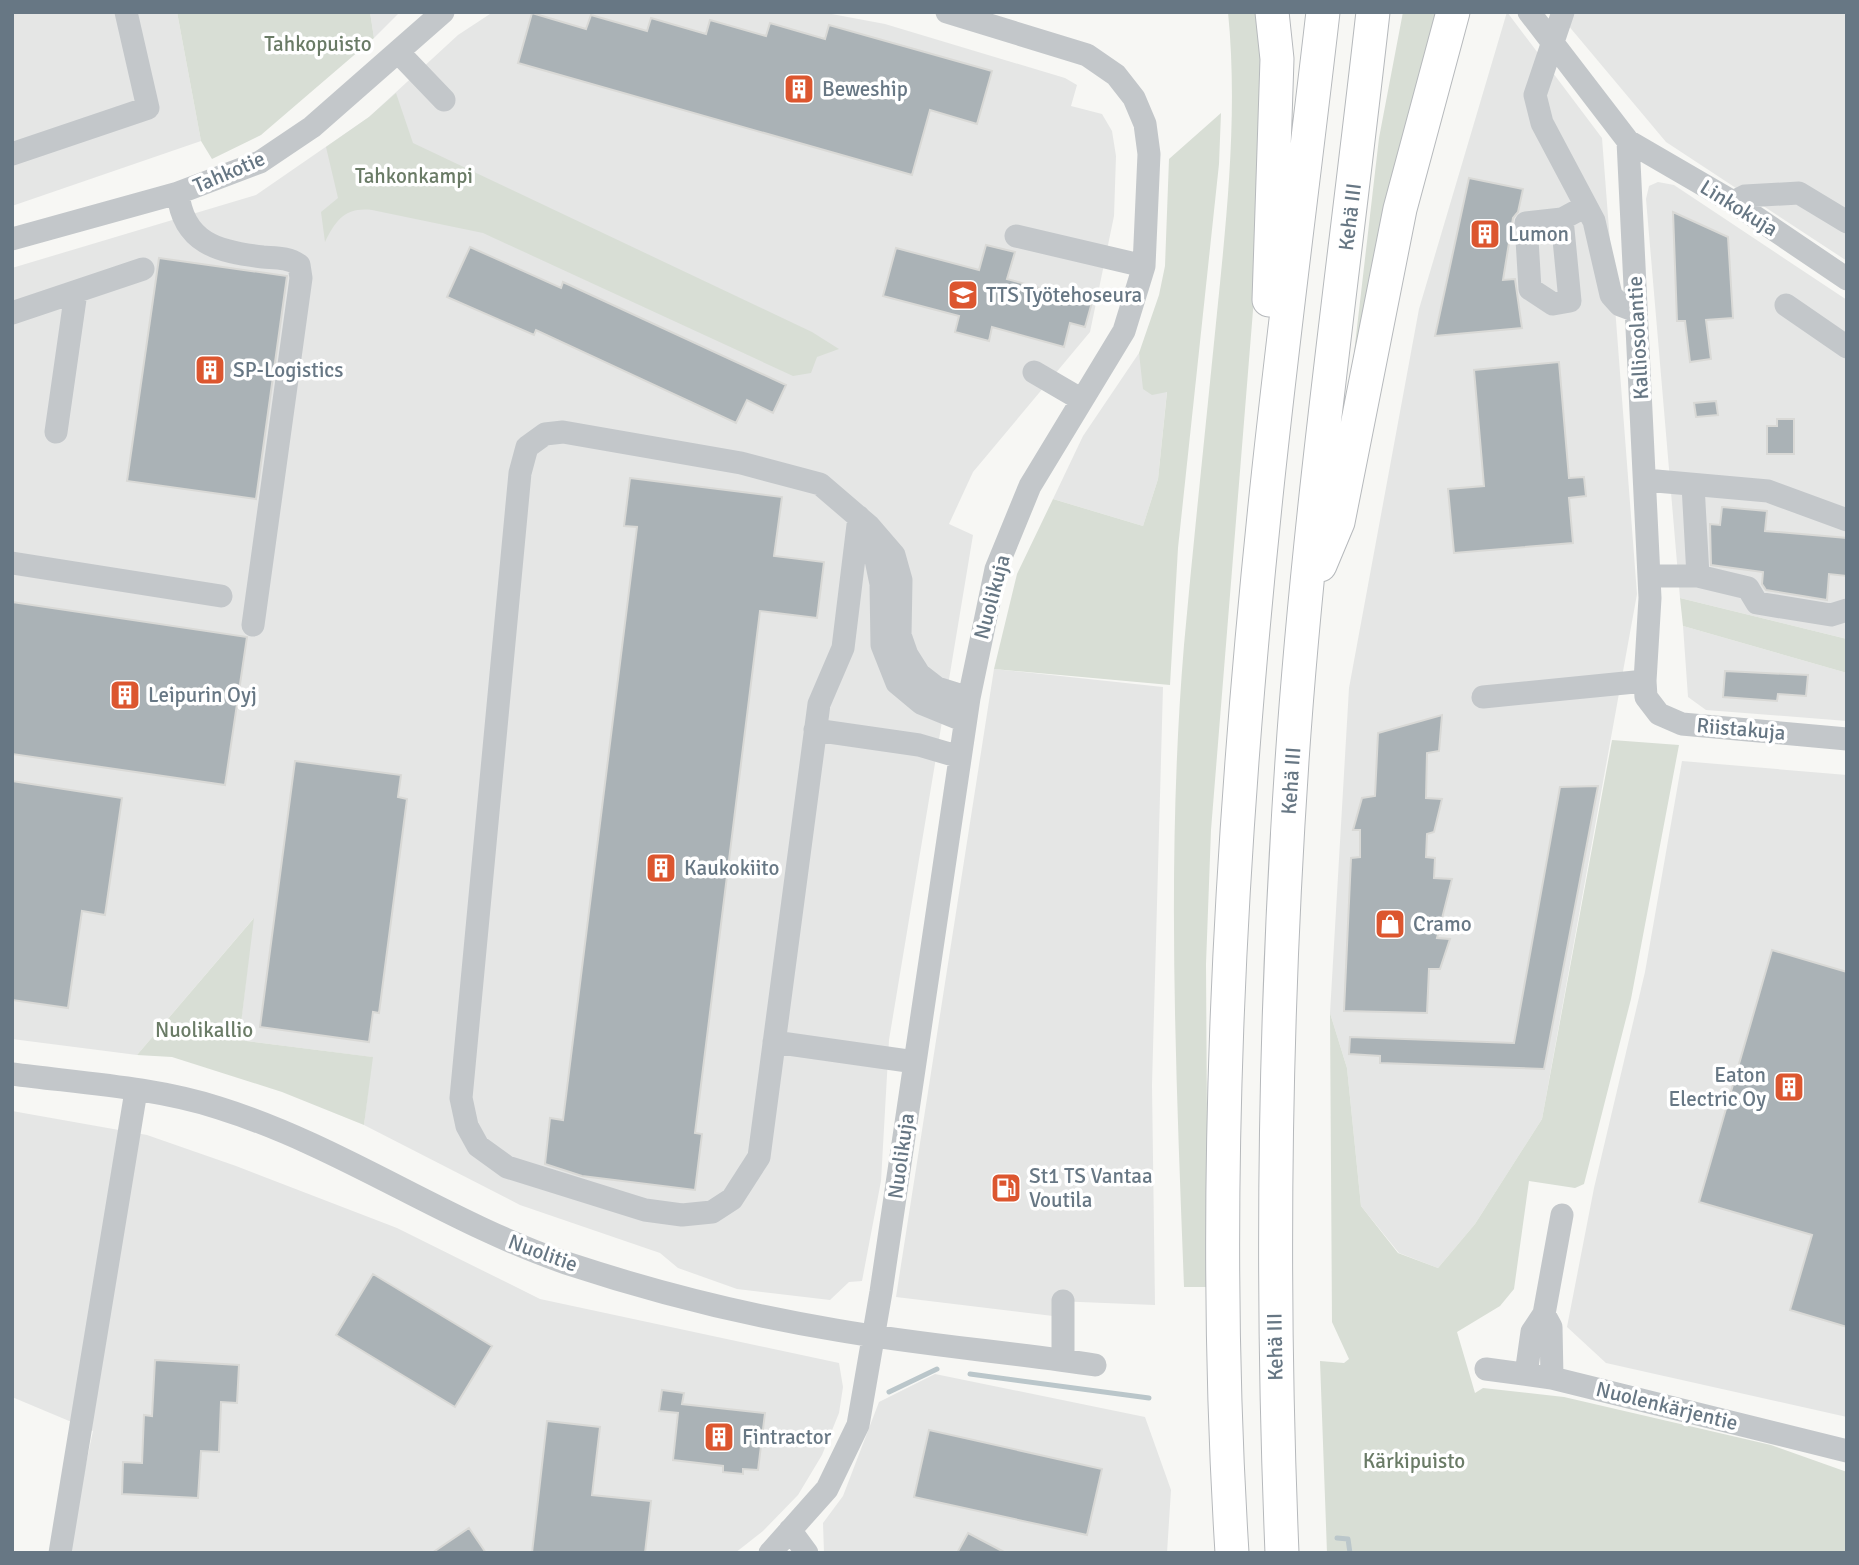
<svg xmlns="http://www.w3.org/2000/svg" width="1859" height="1565" viewBox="0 0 1859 1565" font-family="Signika,sans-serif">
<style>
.built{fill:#e5e6e5}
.green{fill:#d8ded5}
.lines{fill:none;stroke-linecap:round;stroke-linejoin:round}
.stream{stroke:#bac6ca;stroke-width:5}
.building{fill:#aab2b6;stroke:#d9d9d6;stroke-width:2}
.highway-casing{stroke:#b6b9bc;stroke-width:35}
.minor{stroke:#c3c7ca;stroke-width:23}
.highway{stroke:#fff;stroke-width:33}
.labels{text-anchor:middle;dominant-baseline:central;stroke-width:7;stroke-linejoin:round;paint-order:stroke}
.park-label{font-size:21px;fill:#6a7b66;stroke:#fff}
.poi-label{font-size:21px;fill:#677784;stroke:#fff;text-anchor:start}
.street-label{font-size:21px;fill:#677784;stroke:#fff}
</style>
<rect width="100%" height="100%" fill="#f7f7f4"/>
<!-- built -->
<path class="built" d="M12,12H177L201,141L12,206Z
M370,12H400L374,38Z
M493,12H821L885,24L1065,78L1077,85L1071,106L1102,114L1112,131L1116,156L1114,216L1090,332L973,472L949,524L973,535L889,1040L881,1181L862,1281L849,1282L830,1300L737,1289L678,1268L660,1253L520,1205L364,1125L372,1057L239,1040L253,919L137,1055L12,1039V268L256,195L369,117L458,35Z
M1507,12L1602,138L1637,594L1542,1119L1475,1224L1438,1268L1399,1253L1361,1206L1347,1068L1330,1013L1349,688L1419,309Z
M1557,12H1847V261L1666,142Z
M1658,182L1674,185L1847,300V639L1680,598L1646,199L1649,186Z
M1139,353L1142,368L1167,391L1158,479L1143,526L1053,499L1083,436Z
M1683,626L1847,673V721L1706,710L1688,697Z
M994,669L1163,687L1152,1085L1155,1305L1055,1301L1053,1316L896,1297Z
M1682,761L1847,775V1417L1606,1363L1567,1327L1594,1188L1645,972Z
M12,1111L147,1135L236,1166L397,1228L540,1299L839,1363L843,1387L839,1413L822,1455L798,1495L763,1531L735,1553H67L93,1431L12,1397Z
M935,1374L1145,1417L1171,1490L1167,1553H824L823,1523L843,1496L879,1402Z"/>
<!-- green -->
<path class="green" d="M177,12H370L374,38L261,135L212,159L201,141Z
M1228,12H1259L1263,57L1257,261L1211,830L1206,964L1208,1287H1184C1176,1073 1166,859 1184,645C1194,535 1206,424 1217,313C1227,214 1238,112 1228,12Z
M1403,12H1440L1348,405L1379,138Z
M396,93L413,143L812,332L839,349L817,357L811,373L793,376L483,233L372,210C345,207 336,220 325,242L321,212L338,198L326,147L369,117Z
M1221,113L1219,164L1178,548L1170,685L994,669L1017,574L1053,499L1143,526L1158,479L1167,392L1152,395L1143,389L1139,353L1159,295L1165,266L1169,159Z
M1680,598L1847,639V673L1683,626Z
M1612,740L1679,745L1631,999L1584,1184L1575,1188L1529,1181L1514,1289L1500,1306L1457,1332L1475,1393L1483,1388L1564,1397L1771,1445L1847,1472V1553H1327L1320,1361L1344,1363L1349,1359L1332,1322L1330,1013L1347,1068L1361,1206L1398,1253L1438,1268L1475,1224L1542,1119Z
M254,918L239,1040L373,1057L364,1125L282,1092L172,1057L137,1055Z"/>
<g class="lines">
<!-- stream -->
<path class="stream" d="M970,1374L1149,1398
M889,1392L937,1369
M1337,1538L1348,1539L1350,1553"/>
</g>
<!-- building -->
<path class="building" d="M532,13L586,29L591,15L647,31L651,18L706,34L710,20L766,36L770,23L825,39L829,25L992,71L977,124L930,110L912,175L518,63Z
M1469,178L1523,189L1518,212L1513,218L1503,280L1515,279L1522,328L1435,336Z
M1673,212L1728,237L1733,318L1706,320L1711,359L1690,362L1685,321H1677Z
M986,245L1015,252L1007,279L1073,297L1075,290L1094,295L1085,327L1070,323L1064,347L992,327L989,341L955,332L959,316L883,296L896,248L979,270Z
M470,247L561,288L563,282L786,385L773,413L747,400L736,423L536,330L534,335L447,297Z
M159,258L287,276L256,499L127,481Z
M1559,362L1569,478L1584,477L1586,496L1569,498L1573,543L1454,553L1448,489L1484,486L1474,370Z
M1716,401L1718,415L1696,417L1694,403Z
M1777,419H1794V454H1767V426H1777Z
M630,478L782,497L774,556L824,562L817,618L760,611L695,1133L702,1134L695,1190L582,1176L545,1164L550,1118L563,1120L637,527L624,526Z
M1722,507L1767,511L1765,531L1847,538V576L1829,574L1827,600L1766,590L1762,584L1763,572L1711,565L1710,524L1720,525Z
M12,602L247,637L225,785L12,754Z
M1725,671L1808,675L1806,696L1778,694L1777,701L1723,697Z
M1442,715L1439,751L1427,753L1426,798L1442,799L1434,832L1427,834L1426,857L1435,858L1434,878L1452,879L1437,938L1450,939L1440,969H1429L1427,1013L1344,1011L1351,858L1360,857V830H1353L1362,798L1375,796L1378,733Z
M295,761L401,775L398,797L407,799L379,1013L373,1012L369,1042L260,1027Z
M12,781L122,798L105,915L82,911L68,1008L12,1000Z
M1598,786L1544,1069L1380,1063V1056L1349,1054L1350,1037L1514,1043L1560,787Z
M1772,950L1847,972V1327L1790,1310L1812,1235L1699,1202Z
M373,1274L492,1346L455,1407L336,1335Z
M155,1360L239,1365L237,1403L221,1402L219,1452L201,1451L198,1498L122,1494L123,1462L142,1463L144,1415L152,1416Z
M662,1390L684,1393L682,1404L765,1413L758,1470L743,1469V1474L723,1472V1466L673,1460L678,1413L659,1411Z
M547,1421L600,1427L592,1495L651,1501L645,1553H532Z
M929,1430L1102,1469L1087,1535L914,1497Z
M469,1528L486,1553H432Z
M968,1533L1006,1553H957Z"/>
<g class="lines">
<!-- highway casing -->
<g class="highway-casing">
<path id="highway" d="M1269,300L1277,59L1272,12
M1320,565L1338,522L1400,209L1453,12
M1232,1553C1210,1205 1229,852 1265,506C1282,341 1304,177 1323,12
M1282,1553C1271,1288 1274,1025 1292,761C1309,511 1345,262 1373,12"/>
</g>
<!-- minor -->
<path class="minor" d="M1529,12L1628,141L1650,598L1645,681L1646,697L1659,714L1682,724L1847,739
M1563,12L1535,95L1542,123L1594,221L1611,295L1620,305L1636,311
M398,52L444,100
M1628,141L1733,202L1847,279
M12,154L148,108L126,12
M178,193C183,243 218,252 263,257C276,258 288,257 299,265L301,278L253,625
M1733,202L1745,196L1799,193L1847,222
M1562,219L1570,301L1553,304L1530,289L1526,223L1562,219L1586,206
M1016,236L1144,266
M12,239L178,193L260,162L312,127L443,12
M1786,305L1847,347
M12,313L143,269
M1034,372L1082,400
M56,432L76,292
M1645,480L1768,491L1847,520
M1693,485L1698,576
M859,517L843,648L819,704L759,1157L732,1199L712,1212L682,1215L645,1210L507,1167L478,1146L467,1126L461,1098L520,473L527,447L545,434L563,432L741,463L820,484L869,526L894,555L901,580L900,635L907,655L919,674L937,688L969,698
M869,526L881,584L882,645L897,683L921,703L965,721
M12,563L221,596
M1649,576H1698L1748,588L1757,603L1831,615L1847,610
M1483,697L1645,681
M815,730L919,745L960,757
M774,1042L915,1062
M12,1074C80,1083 154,1087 219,1108C341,1146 446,1222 566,1263C654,1292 745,1315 836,1330C921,1345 1009,1352 1095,1365
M1063,1301V1360
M1486,1369L1552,1378L1847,1451
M1526,1374L1532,1332L1544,1314
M1552,1378L1551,1327L1544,1314L1562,1215
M790,1530L807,1553
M60,1553L136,1091
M770,1553L827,1489L858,1425L881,1292L969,698L996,569L1030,486L1124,331L1144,266L1149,154L1145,124L1134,98L1116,75L1087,55L947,12"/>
<!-- highway -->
<use href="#highway" class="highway"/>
</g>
<!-- icons -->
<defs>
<g id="building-square" transform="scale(1.575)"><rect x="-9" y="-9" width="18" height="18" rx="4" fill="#dc562f" stroke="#fff"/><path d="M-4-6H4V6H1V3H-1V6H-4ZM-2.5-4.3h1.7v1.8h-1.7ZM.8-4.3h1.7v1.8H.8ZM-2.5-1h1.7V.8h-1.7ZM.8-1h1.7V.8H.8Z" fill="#fff"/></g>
<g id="school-square" transform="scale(1.575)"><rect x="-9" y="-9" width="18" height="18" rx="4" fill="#dc562f" stroke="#fff"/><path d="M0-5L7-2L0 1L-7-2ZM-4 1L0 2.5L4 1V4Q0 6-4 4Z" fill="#fff"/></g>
<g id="shop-square" transform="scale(1.575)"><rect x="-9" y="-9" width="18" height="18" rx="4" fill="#dc562f" stroke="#fff"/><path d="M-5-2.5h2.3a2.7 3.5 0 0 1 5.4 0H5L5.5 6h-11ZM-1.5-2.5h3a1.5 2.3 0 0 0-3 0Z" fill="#fff"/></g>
<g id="fuel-square" transform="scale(1.575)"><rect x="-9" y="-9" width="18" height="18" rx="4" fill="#dc562f" stroke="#fff"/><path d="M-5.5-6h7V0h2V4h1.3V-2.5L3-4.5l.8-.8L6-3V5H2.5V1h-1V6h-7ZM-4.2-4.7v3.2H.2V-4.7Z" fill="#fff"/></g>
</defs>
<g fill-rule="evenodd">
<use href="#building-square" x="799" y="89"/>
<use href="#building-square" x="1485" y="234"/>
<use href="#school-square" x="963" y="295"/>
<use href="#building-square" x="210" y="370"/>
<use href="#building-square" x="125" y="695"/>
<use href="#building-square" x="661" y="868"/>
<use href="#shop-square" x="1390" y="924"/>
<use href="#building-square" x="1789" y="1087"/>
<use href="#fuel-square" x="1006" y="1188"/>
<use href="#building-square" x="719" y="1437"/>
</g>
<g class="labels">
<!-- park labels -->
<g class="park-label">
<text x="318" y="44">Tahkopuisto</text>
<text x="414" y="176">Tahkonkampi</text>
<text x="204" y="1030">Nuolikallio</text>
<text x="1414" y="1461">Kärkipuisto</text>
</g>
<!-- poi labels -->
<g class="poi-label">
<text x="822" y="89">Beweship</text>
<text x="1508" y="234">Lumon</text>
<text x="986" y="295">TTS Työtehoseura</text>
<text x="233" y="370">SP-Logistics</text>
<text x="148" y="695">Leipurin Oyj</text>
<text x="684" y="868">Kaukokiito</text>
<text x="1413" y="924">Cramo</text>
<text x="1766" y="1075" text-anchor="end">Eaton<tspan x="1766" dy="24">Electric Oy</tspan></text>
<text x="1029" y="1176">St1 TS Vantaa<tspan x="1029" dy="24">Voutila</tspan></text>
<text x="742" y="1437">Fintractor</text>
</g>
<!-- street labels -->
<g class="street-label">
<text transform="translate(229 172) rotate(-23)">Tahkotie</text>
<text transform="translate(1739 208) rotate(32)">Linkokuja</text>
<text transform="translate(1350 217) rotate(-83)">Kehä III</text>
<text transform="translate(1638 338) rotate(-93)">Kalliosolantie</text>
<text transform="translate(992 597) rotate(-75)">Nuolikuja</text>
<text transform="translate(1741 729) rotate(5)">Riistakuja</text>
<text transform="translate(1291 781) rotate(-86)">Kehä III</text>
<text transform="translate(901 1156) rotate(-82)">Nuolikuja</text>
<text transform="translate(543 1253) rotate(20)">Nuolitie</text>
<text transform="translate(1275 1347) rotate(-91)">Kehä III</text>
<text transform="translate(1667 1406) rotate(14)">Nuolenkärjentie</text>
</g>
</g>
<!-- border -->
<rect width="1859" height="1565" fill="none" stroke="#677784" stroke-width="28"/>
</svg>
